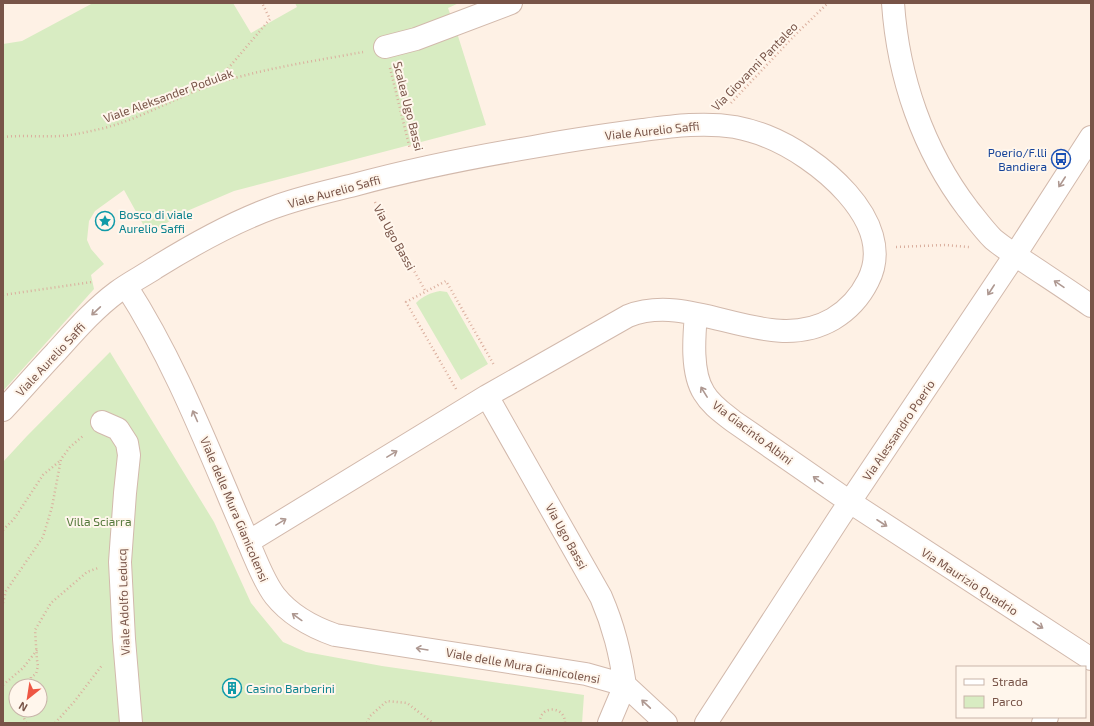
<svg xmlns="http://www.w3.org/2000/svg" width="1094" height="726" viewBox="0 0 1094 726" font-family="'Exo 2',sans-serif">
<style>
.green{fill:#d8ecc2;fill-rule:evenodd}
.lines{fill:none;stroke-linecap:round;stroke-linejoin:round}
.street-casing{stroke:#d2b9ac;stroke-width:24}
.path{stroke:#daae9d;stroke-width:2.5;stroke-dasharray:1 3;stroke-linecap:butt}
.street{stroke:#fff;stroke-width:22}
.oneway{stroke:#ae9891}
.labels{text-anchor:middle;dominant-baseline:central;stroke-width:4;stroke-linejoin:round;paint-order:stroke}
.street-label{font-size:12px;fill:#785448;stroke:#fff6ec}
.transit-label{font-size:12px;fill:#164399;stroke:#fff6ec;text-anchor:end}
.culture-label{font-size:12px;fill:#0d838f;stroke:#fff6ec;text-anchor:start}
.park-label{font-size:12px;fill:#55793c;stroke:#fff6ec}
</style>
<rect width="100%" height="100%" fill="#fef1e5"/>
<!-- green -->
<path class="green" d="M93,3H233L251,33L297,7L295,3H459L448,8L458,36L486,125L234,191L180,214L149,235L124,190L95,211L89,221L87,240L91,249L104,264L91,275L94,289L3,391V44L22,41Z
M440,291L447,292L488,364L461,380L416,303C423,296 430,293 440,291Z
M110,352L214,522L251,603L283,642L306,652L382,666L584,695L582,723H3V462L27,436ZM16,686H40V710H16Z"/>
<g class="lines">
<!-- street casing -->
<g class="street-casing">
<path id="street" d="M893,3C898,77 923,150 968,209C976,219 984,230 993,239C1005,249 1018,257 1030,265C1051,279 1071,292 1091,306
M385,47L416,39L511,3
M126,286C168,351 197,421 227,492C235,512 244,531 252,551C259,567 265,583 275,596C291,616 312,627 335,635L586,674L625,685L666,723
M696,314C694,337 691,373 704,393C711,405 723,413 733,421L850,502L1091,659
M487,396L601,597C614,627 620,653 625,685
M3,410C21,391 38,371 56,352C75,331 94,309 117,292C129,283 143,276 155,268C192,245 231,223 272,208C298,198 326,192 354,185C413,169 473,157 533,147C570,140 606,135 643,130C674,126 704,122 735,127C745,129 756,132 766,136C815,155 899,221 868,281C860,297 848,310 833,319C768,357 694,290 628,316L487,396L248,542
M102,422L118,429L127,443L129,455L125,493L120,562L124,639L131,723
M609,723L625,685
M706,723L839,518L1015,255L1091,137
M1043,723L1047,717"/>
</g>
<!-- path -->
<path class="path" d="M390,68L410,149
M215,84L270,19L262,3
M731,103L795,35L828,3
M3,137C22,135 41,137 61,136C74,135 87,132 100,129C139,120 174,98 212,85C259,69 315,61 363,52
M375,202L426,292
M896,247L945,245L969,247
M3,295L92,282
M456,389L406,302L446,281L494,365
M3,530L14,519L43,475L61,460
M3,603L6,591L43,537L52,507L61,459L70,447L84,435
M3,685L23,668L37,650
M30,686L31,677L36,674L38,666L37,660L35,630L51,603L87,572L98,568
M26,723L24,718L26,710
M55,723L74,702L103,664
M367,723L370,716L387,701L407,703L433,723
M540,723C539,705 565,705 565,723"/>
<!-- street -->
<use href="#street" class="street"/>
</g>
<!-- one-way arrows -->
<defs><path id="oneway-shaft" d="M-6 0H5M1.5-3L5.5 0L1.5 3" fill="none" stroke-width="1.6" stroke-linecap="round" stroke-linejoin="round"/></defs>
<g class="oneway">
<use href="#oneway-shaft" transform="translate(1062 182) rotate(123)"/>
<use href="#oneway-shaft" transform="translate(1059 284) rotate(-146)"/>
<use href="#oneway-shaft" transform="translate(991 290) rotate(123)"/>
<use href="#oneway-shaft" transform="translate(96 311) rotate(137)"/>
<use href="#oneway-shaft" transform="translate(704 392) rotate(-122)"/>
<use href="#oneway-shaft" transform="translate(195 416) rotate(-114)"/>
<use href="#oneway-shaft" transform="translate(392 454) rotate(-31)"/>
<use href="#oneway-shaft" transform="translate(818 480) rotate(-145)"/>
<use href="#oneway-shaft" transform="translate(281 522) rotate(-31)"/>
<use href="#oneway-shaft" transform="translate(882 523) rotate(33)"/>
<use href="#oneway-shaft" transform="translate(297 617) rotate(-144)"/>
<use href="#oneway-shaft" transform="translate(1038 625) rotate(33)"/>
<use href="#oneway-shaft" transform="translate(422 649) rotate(-171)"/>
<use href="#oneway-shaft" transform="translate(646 704) rotate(-137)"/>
</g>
<!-- icons -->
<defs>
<g id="bus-ring" transform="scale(1)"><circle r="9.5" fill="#fff6ec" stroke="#1a4fb4" stroke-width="1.5"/><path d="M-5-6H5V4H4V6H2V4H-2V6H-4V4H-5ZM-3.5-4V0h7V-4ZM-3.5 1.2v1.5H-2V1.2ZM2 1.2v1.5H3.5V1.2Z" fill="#1a4fb4"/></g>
<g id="sight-ring" transform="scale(1)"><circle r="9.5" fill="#fff6ec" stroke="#0f9aa8" stroke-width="1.5"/><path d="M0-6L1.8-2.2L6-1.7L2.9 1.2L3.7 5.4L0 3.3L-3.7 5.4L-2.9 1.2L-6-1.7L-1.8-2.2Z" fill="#0f9aa8"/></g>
<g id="building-ring" transform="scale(1)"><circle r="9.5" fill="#fff6ec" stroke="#0f9aa8" stroke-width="1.5"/><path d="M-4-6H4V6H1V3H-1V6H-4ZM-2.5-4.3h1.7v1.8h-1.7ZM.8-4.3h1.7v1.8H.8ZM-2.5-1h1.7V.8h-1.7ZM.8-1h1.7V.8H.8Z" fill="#0f9aa8"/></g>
</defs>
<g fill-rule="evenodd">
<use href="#bus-ring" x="1061" y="159"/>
<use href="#sight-ring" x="105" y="221"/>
<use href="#building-ring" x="232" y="688"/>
</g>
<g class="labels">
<!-- street labels -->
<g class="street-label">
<text transform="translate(754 66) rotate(-46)">Via Giovanni Pantaleo</text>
<text transform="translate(168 95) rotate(-20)">Viale Aleksander Podulak</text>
<text transform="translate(409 106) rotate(76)">Scalea Ugo Bassi</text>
<text transform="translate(652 130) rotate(-6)">Viale Aurelio Saffi</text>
<text transform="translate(334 191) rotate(-15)">Viale Aurelio Saffi</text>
<text transform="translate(395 237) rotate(61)">Via Ugo Bassi</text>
<text transform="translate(50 359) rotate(-47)">Viale Aurelio Saffi</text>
<text transform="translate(898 430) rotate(-56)">Via Alessandro Poerio</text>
<text transform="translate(753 432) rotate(37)">Via Giacinto Albini</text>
<text transform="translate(235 509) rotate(67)">Viale delle Mura Gianicolensi</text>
<text transform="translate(567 536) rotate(61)">Via Ugo Bassi</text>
<text transform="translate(970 581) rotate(33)">Via Maurizio Quadrio</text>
<text transform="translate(123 602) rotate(-92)">Viale Adolfo Leducq</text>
<text transform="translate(523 665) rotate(10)">Viale delle Mura Gianicolensi</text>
</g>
<!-- transit labels -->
<g class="transit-label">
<text x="1047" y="152">Poerio/F.lli<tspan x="1047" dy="14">Bandiera</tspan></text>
</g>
<!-- culture labels -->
<g class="culture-label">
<text x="119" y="214">Bosco di viale<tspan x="119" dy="14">Aurelio Saffi</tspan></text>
<text x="246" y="688">Casino Barberini</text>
</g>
<!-- park labels -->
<g class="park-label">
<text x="99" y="521">Villa Sciarra</text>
</g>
</g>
<!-- border -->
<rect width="1094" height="726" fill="none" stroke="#785448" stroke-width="8"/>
<!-- legend -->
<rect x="956" y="666" width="130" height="52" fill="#fff6ec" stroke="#c9b5aa"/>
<rect x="964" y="679" width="20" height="6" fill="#ffffff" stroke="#c9b5aa"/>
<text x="992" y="686" font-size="12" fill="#785448">Strada</text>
<rect x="964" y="696" width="20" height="12" fill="#d8ecc2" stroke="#c9b5aa"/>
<text x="992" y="706" font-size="12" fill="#785448">Parco</text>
<!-- north arrow -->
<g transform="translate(28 698) rotate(210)"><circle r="19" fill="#fff6ec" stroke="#c9b5aa"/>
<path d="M0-3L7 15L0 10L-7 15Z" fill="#ee5643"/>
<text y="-6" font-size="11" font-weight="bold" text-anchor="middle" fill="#785448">N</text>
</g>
</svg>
